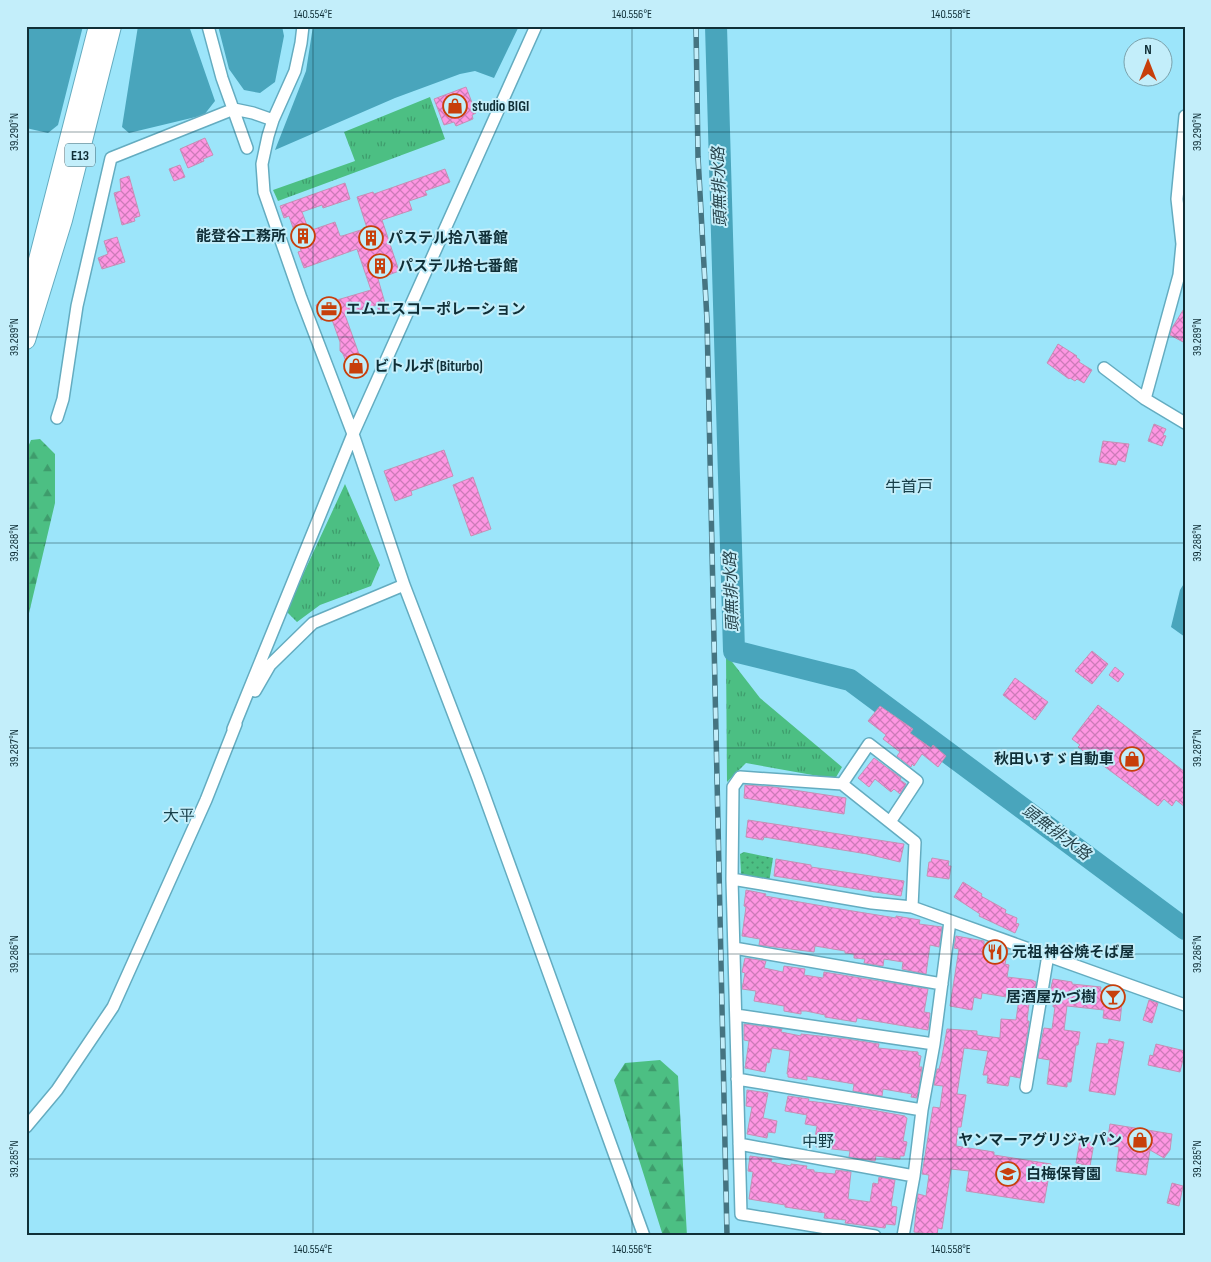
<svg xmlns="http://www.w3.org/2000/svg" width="1211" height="1262" viewBox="0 0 1211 1262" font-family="'Sofia Sans Condensed','Noto Sans JP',sans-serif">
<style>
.grass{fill:url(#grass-tufts)}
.forest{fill:url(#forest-firs)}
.park{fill:url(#park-dots)}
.water{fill:#49a5bc}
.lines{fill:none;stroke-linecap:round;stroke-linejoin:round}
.river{stroke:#49a5bc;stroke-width:22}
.building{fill:url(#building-cross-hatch);stroke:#c491b5}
.minor-casing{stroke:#64acc0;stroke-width:14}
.highway-casing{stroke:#64acc0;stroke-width:20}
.minor{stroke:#fff;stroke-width:11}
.highway{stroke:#fff;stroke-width:18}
.rail-casing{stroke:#457481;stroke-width:5.5}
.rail{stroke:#c3eefa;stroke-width:4;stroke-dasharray:11;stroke-linecap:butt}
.ticks{fill:none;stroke:#102f37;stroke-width:1;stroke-opacity:0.45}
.labels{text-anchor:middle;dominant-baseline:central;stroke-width:4;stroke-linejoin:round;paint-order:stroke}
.shield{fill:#c3eefa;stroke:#466872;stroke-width:1}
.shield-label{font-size:14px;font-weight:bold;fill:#102f37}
.poi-label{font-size:15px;font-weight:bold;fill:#102f37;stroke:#c3eefa;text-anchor:start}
.water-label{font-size:16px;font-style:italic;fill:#28444c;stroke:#c3eefa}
.neighbourhood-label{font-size:16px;fill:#163d47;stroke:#c3eefa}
.neatline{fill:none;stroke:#102f37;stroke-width:2}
.ticks-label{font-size:12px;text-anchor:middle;fill:#102f37}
</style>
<defs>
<pattern id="grass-tufts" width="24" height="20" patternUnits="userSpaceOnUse" patternTransform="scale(1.25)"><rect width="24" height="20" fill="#4cbf83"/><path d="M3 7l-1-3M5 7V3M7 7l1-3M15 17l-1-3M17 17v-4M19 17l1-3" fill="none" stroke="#3e9c6c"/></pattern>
<pattern id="forest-firs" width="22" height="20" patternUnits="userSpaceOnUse" patternTransform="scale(1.25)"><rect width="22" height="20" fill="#4cbf83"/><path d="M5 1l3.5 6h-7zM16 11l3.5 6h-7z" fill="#3e9c6c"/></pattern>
<pattern id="park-dots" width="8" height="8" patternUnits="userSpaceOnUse" patternTransform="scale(1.25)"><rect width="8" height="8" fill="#4cbf83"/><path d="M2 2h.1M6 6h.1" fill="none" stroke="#3e9c6c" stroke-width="1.8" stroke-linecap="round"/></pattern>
<pattern id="building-cross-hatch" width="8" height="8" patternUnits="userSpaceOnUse" patternTransform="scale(1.25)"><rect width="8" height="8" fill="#fe96e2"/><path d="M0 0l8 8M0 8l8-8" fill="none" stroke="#cc7bb8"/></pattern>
</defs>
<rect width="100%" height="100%" fill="#9ce5fa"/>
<!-- grass -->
<path class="grass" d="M430,97L445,139L278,201L273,190L355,161L344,132Z
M345,484L380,565L371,586L320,605L297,622L286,611Z
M726,654L760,698L842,767L835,779L746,763L727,782Z"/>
<!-- forest -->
<path class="forest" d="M40,439L55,454V503L26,626V452L31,440Z
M660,1060L678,1076L687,1236H663L614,1080L625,1063Z"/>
<!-- park -->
<path class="park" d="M744,852L773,858L769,883L745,878L741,874L740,854Z"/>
<!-- water -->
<path class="water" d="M26,26H83L58,125L48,133L26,128Z
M138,26H189L215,101L204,115L129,133L122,127Z
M218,26H282L284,36L275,82L260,93L244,90L229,69Z
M313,26H519L494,78L475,71L460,74L395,98L275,150L306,71Z
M1185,582V637L1171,627L1180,590Z"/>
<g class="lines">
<!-- river -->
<path class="river" d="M716,26L734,651L850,680L1185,929"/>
</g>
<!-- building -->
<path class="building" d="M466,87L476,113L472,115L473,119L456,126L454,122L444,125L434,99Z
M205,138L213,155L203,159L204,161L188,168L180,149Z
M180,165L185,177L174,181L169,169Z
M445,169L450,182L425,191L427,195L409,201L412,210L382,220L399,271L378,279L387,310L379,312L377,305L345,315L359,354H360L367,373L353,378L343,354L340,351V342L331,317L321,320L316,305L336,298L337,300L371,290L357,249L304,268L298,252L301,251L289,216L284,218L280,206L345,183L350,199L323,208L322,205L302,212L309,231L335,222L340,236H342L367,228L357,197L373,192L374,194Z
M129,176L140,216L134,218L135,221L122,225L114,193L121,191L120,179Z
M117,237L125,262L102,269L98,258L108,254L104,241Z
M1185,307V343L1170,335L1172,328Z
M1058,344L1077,356L1076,357L1080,360L1079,362L1092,370L1084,383L1077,379L1075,381L1070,378L1069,379L1047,363Z
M1154,424L1166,429L1163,435L1166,436L1162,446L1148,441Z
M1103,441L1129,444L1125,462L1118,460L1116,465L1099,462Z
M444,450L453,476L411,491L412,495L395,501L384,471Z
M473,477L491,529L471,536L453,485Z
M1092,651L1108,664L1092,684L1075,671Z
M1115,667L1124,674L1118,682L1109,675Z
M1015,678L1048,702L1035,720L1003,695Z
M1098,705L1185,772V807L1176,800L1172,806L1164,799L1158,806L1078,747L1080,745L1072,739Z
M880,706L913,729L910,733L931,748L933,745L946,756L938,767L922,754L914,766L912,764L911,767L897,756L900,752L883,739L886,735L868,721Z
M874,758L901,778L900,780L906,784L900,794L894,789L891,792L875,779L869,787L858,778Z
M745,785L774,787L846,798L844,814L744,798Z
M748,820L904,844L900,862L867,854L764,837L763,840L746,837Z
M932,858L949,861L948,866H951L949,879L927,876L929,862H931Z
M776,859L811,865V867L904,881L901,896L774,876Z
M963,882L982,894L981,896L1006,910L1005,913L1017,918L1016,923L1019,924L1015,933L979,916L980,914L954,897Z
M746,890L766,894L765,896L834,908L896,918V916L920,920L919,924L942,927L939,947L930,945L926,974L902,969L903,962L884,959L883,966L864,963L865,959L854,958V954L845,953V951L815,946L814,952L759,945L760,939L742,936L746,907L744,906Z
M956,936L984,941V945L1008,949L1005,964L1009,965L1007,977L1032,980L1036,982L1034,995H1030L1027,1021H1029V1023L1020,1078L1010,1076L1008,1086L987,1083L988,1075H983L988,1051L964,1048L957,1094L966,1095L961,1127H958L956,1146L994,1152V1155L1051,1164L1044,1203L966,1191L969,1171L951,1169L942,1229L938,1228L937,1235L914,1232L918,1194L926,1196L929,1175L922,1174L933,1107L940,1108L943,1086L934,1085L937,1069H939L941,1062L947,1029L977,1031V1035L1000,1038L1001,1019L1016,1020L1019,999L982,993L981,999L974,997L972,1010L950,1006L959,949L954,948Z
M745,958L766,961L764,968L783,972L784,966L805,969L804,975L823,978L824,972L928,989L924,1012L930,1013L928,1030L857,1018L856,1022L825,1017V1015L806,1011H801V1014L784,1011V1006L754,1001L756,991L742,989L745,973L742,972Z
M1053,979L1072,982V984L1101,987L1100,991L1123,994L1120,1021L1103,1018L1104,1010L1067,1006L1064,1030L1080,1032L1078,1045H1076L1071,1082H1067V1087L1047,1084L1050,1060L1038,1058L1044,1028L1052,1029L1055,1007H1053L1054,998L1049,997Z
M1149,1000L1158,1003L1152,1023L1143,1020Z
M744,1024L782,1029L781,1032L801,1036V1034L847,1039L879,1044L878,1048L918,1052V1055L921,1056L919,1067H922L917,1098L911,1097L912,1094L883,1089L882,1096L853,1091L854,1084L807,1076V1080L788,1077V1074H787L790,1051L772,1048L769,1063L767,1062L765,1072L745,1068L749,1041L744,1040Z
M1109,1039L1124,1042L1115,1095L1089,1091L1097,1043L1108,1044Z
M1156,1044L1185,1051L1180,1072L1148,1065L1150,1055L1153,1056Z
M747,1090L768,1093L763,1118L777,1121L775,1133L768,1132L767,1138L747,1134L752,1107L746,1106Z
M788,1096L809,1099L808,1101L850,1106L905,1116V1117L907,1118L903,1141L907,1142L904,1156H900V1159L876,1156L875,1161L849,1157L850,1151L816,1147L817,1145L814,1144L817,1126L805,1124L807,1115L785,1111Z
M1110,1124L1172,1134L1170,1150L1164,1158L1150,1150L1146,1175L1116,1171L1119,1147L1107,1145Z
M1080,1140L1094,1143L1090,1166L1076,1163Z
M750,1156L772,1159L771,1162L791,1166V1164L807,1166L806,1169L814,1170V1172L835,1174L836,1170L851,1172L848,1199L870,1202L873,1183L878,1184L879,1177L895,1180L891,1206L897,1207L895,1225L886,1224L885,1228L845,1223L846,1220L824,1218L825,1213L785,1207V1205L749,1199L753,1172L748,1171Z
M1172,1183L1183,1186L1179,1206L1167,1203Z"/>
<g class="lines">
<!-- minor casing -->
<g class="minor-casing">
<path id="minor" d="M208,26L222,78L247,148
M303,26L301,43L295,71L273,120L268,136L262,164L264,192L301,298L353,434L404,585L478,778L644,1236
M1104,368L1145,399L1185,423
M1145,399L1179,275L1182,244L1177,199L1185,116
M57,418L63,399L77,306L111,158L234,109L253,113L273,120
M255,691L270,665L313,623L404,585
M233,729L353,434L536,26
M842,784L869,744L917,781L890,822
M732,879L872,903L912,907L1185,1005
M734,948L942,984
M736,1015L934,1044
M737,1079L922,1110
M1026,1087L1048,955
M26,1127L57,1090L113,1007L206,800L236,724
M739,1144L914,1176
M875,1236L741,1214L732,879L733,787L740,777L842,784L915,842L912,907
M903,1236L914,1176L922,1110L934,1044L950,921"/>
</g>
<!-- highway casing -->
<g class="highway-casing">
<path id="highway" d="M26,295L33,279L98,26
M26,340L63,220L112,26"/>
</g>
<!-- minor -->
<use href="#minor" class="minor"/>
<!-- highway -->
<use href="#highway" class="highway"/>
<!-- rail casing -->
<g class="rail-casing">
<path id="rail" d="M696,26L698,157L707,320L727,1236"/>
</g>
<!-- rail -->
<use href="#rail" class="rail"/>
</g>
<!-- ticks -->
<path class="ticks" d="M313,26V1236M632,26V1236M951,26V1236M26,132H1185M26,337H1185M26,543H1185M26,748H1185M26,954H1185M26,1159H1185"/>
<!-- icons -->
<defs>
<g id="shop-ring" transform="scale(1.25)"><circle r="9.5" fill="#c3eefa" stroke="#c73f0b" stroke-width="1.5"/><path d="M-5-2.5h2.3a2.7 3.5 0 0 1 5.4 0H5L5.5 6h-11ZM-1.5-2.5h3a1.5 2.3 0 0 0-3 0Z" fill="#c73f0b"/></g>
<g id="building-ring" transform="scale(1.25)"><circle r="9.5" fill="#c3eefa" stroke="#c73f0b" stroke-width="1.5"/><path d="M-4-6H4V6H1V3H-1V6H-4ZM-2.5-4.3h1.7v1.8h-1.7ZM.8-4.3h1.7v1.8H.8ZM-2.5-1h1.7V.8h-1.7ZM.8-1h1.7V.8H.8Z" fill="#c73f0b"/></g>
<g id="office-ring" transform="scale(1.25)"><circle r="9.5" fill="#c3eefa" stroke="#c73f0b" stroke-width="1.5"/><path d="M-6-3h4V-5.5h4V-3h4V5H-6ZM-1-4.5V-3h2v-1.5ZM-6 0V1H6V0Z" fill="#c73f0b"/></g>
<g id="restaurant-ring" transform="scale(1.25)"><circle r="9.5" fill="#c3eefa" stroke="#c73f0b" stroke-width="1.5"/><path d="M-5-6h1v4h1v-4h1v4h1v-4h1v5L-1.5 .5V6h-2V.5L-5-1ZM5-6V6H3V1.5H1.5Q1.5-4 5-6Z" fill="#c73f0b"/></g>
<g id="bar-ring" transform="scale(1.25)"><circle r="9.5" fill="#c3eefa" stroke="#c73f0b" stroke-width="1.5"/><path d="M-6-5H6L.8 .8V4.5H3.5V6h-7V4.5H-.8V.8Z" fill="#c73f0b"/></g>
<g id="school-ring" transform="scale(1.25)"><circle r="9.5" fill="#c3eefa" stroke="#c73f0b" stroke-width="1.5"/><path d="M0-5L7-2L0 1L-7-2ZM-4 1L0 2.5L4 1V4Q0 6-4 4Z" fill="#c73f0b"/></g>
</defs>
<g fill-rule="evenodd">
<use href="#shop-ring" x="455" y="106"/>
<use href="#building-ring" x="303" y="236"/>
<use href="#building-ring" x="371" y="238"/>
<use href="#building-ring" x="380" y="266"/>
<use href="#office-ring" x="329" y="309"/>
<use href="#shop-ring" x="356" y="366"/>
<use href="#shop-ring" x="1132" y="759"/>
<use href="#restaurant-ring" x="995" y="952"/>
<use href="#bar-ring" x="1113" y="997"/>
<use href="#shop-ring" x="1140" y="1140"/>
<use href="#school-ring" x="1008" y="1174"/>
</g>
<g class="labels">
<!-- shield labels -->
<rect class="shield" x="65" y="143.5" width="30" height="23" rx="4"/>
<g class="shield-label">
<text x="80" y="155">E13</text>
</g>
<!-- poi labels -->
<g class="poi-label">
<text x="472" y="106">studio BIGI</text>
<text x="286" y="236" text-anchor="end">能登谷工務所</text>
<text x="388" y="238">パステル拾八番館</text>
<text x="398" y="266">パステル拾七番館</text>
<text x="346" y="309">エムエスコーポレーション</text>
<text x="374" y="366">ビトルボ (Biturbo)</text>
<text x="1114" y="759" text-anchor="end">秋田いすゞ自動車</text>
<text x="1012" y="952">元祖 神谷焼そば屋</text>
<text x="1096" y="997" text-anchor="end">居酒屋かづ樹</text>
<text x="1122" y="1140" text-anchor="end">ヤンマーアグリジャパン</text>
<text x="1026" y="1174">白梅保育園</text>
</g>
<!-- water labels -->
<g class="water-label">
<text transform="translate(720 187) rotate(-92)">頭無排水路</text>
<text transform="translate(732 592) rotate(-92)">頭無排水路</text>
<text transform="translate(1056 833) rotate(37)">頭無排水路</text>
</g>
<!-- neighbourhood labels -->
<g class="neighbourhood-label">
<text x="909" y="487">牛首戸</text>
<text x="179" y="816">大平</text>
<text x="818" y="1142">中野</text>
</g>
</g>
<!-- border -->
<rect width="1211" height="1262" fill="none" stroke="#c3eefa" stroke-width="55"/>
<!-- north arrow -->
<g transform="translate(1148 62)"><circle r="24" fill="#c3eefa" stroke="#7ba2ac"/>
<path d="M0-4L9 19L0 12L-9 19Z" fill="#c73f0b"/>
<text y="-8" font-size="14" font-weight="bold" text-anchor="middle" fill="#102f37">N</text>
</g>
<rect x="28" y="28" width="1156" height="1206" class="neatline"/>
<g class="ticks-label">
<text x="313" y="18">140.554°E</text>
<text x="632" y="18">140.556°E</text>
<text x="951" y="18">140.558°E</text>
<text transform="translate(14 132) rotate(-90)" y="4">39.290°N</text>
<text transform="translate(1197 132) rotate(-90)" y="4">39.290°N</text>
<text transform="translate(14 337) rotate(-90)" y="4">39.289°N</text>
<text transform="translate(1197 337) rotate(-90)" y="4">39.289°N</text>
<text transform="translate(14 543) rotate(-90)" y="4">39.288°N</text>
<text transform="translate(1197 543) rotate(-90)" y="4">39.288°N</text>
<text transform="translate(14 748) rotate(-90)" y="4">39.287°N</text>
<text transform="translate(1197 748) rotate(-90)" y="4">39.287°N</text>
<text transform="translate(14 954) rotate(-90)" y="4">39.286°N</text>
<text transform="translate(1197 954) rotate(-90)" y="4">39.286°N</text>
<text transform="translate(14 1159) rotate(-90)" y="4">39.285°N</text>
<text transform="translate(1197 1159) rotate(-90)" y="4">39.285°N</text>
<text x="313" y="1253">140.554°E</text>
<text x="632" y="1253">140.556°E</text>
<text x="951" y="1253">140.558°E</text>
</g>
</svg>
